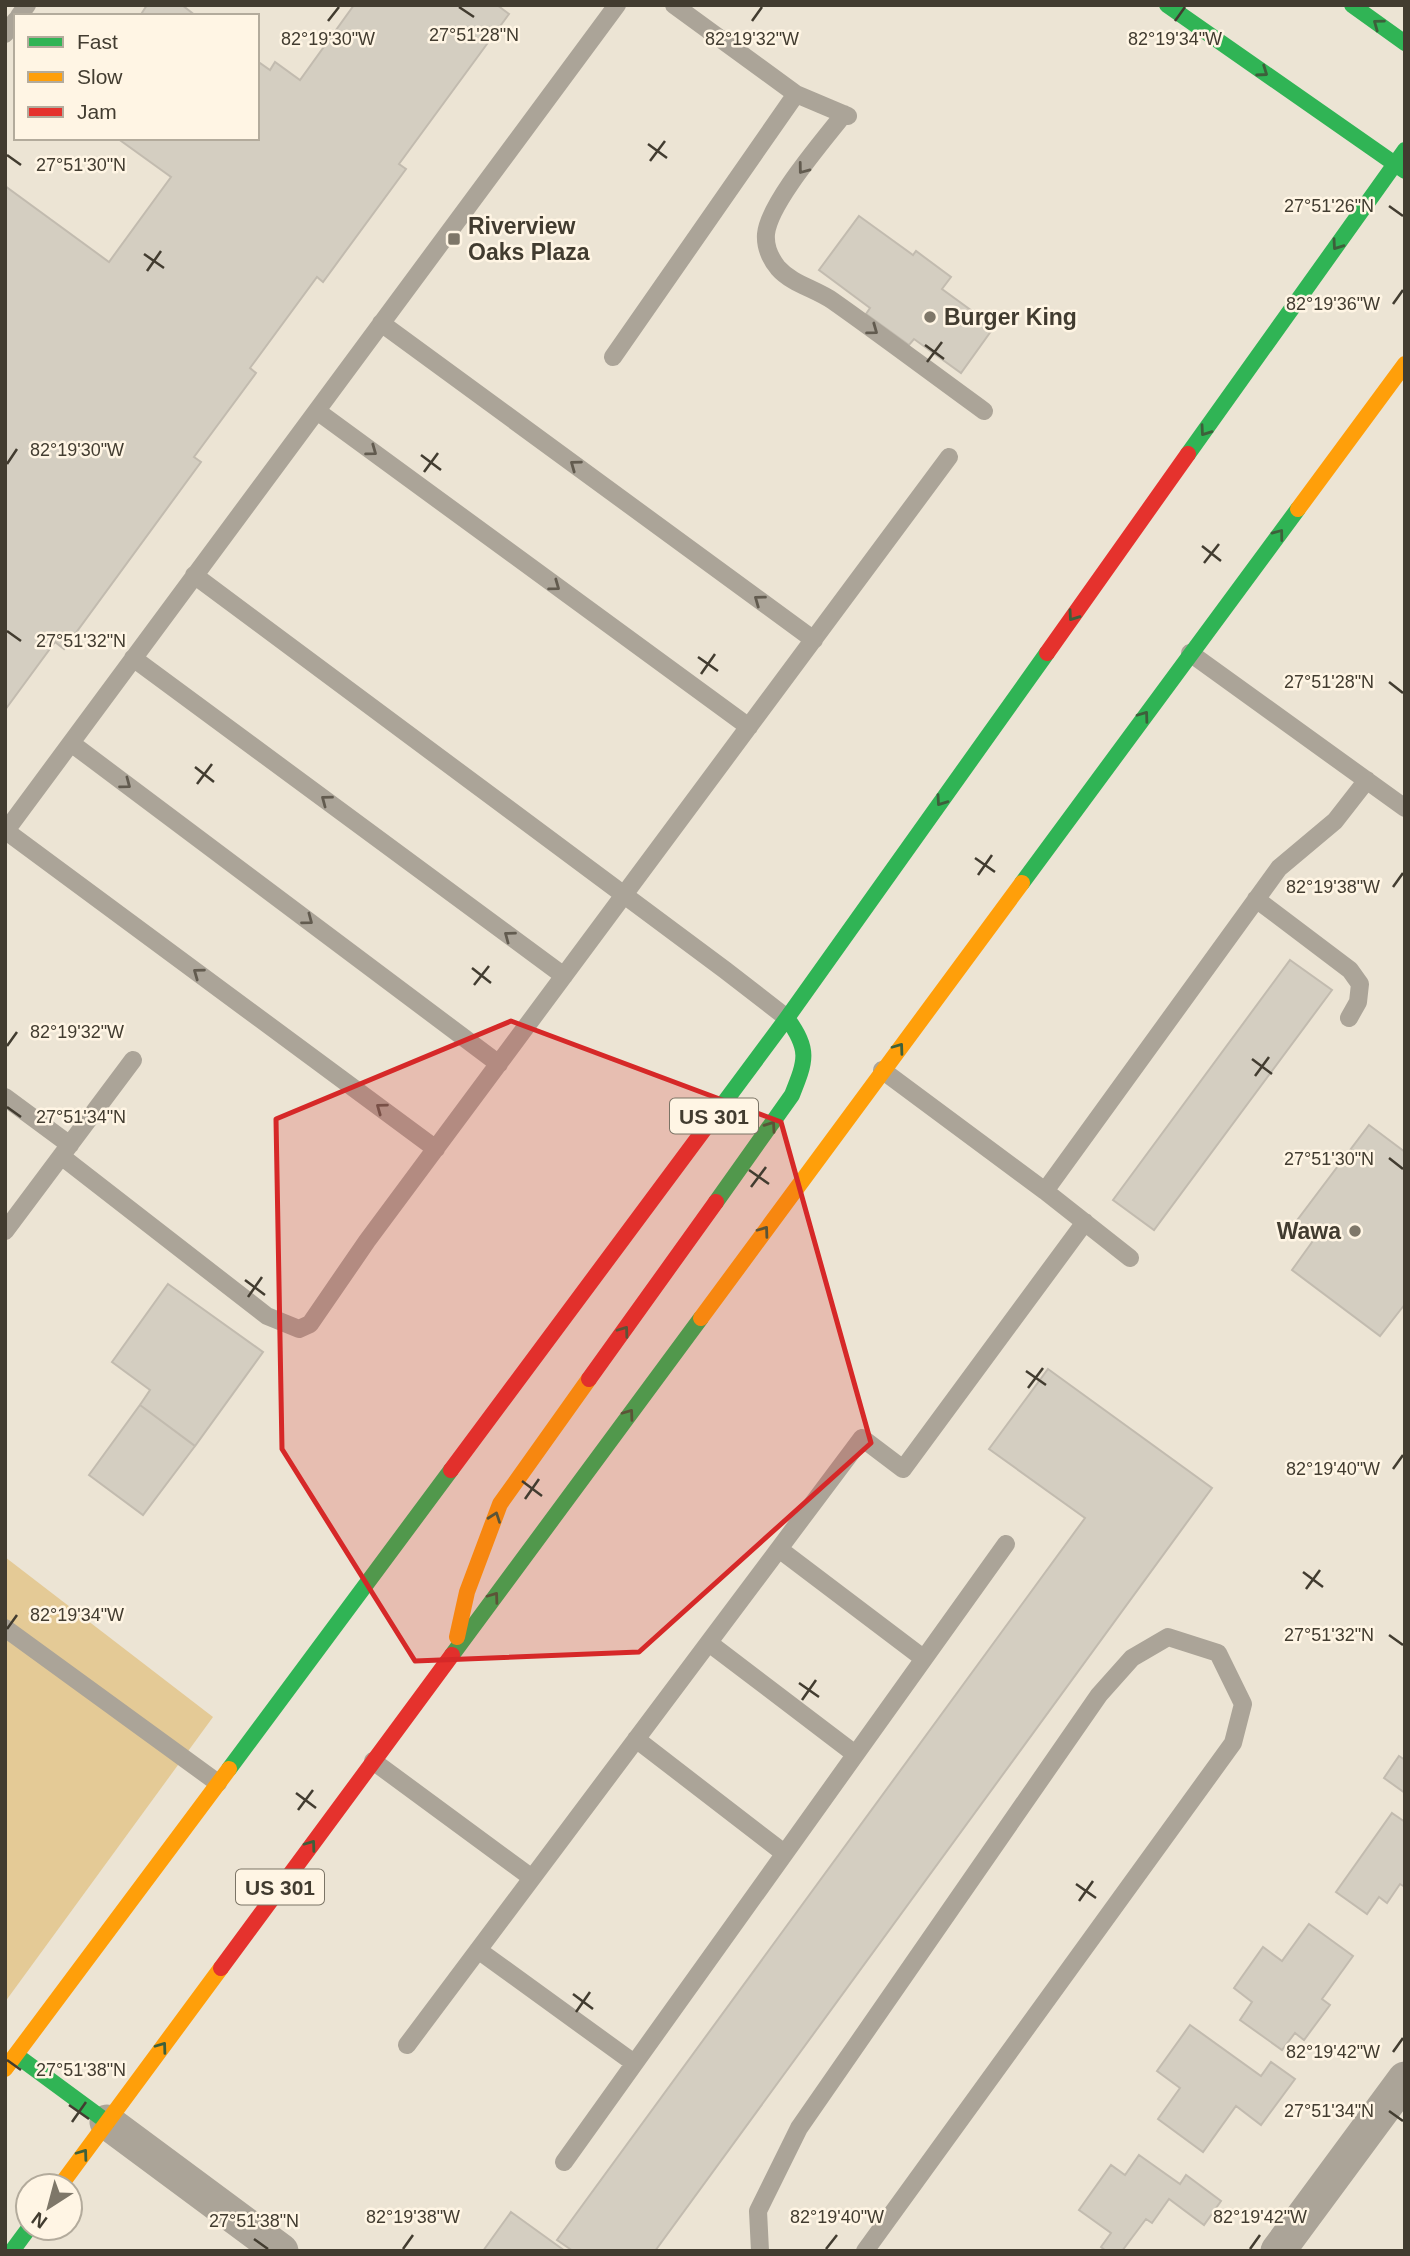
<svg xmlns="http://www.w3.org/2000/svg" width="1410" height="2256" viewBox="0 0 1410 2256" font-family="Helvetica,sans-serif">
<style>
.forest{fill:#e4ca96}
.building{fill:#d4cec1;stroke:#c2bbaf;stroke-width:2}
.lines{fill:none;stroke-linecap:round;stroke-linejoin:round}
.lane{stroke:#aba498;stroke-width:18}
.street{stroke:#aba498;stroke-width:35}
.fast{stroke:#30b455;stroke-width:16}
.slow{stroke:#ff9f0a;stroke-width:16}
.jam{stroke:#e5322d;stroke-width:16}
.oneway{stroke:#3d603b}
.oneway2{stroke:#625b4f}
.marked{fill:#d62828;fill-opacity:0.2;stroke:#d62828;stroke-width:5;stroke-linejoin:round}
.ticks{fill:none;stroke:#423c30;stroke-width:2.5}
.poi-dot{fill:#7e7769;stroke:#fff5e4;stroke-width:2.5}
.labels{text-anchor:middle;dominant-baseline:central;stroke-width:5;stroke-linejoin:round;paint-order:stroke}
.shield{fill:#fff5e4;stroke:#7b7466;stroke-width:2}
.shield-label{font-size:21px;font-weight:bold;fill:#423c30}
.poi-label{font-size:23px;font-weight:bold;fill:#423c30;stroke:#fff5e4;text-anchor:start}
.ticks-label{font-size:18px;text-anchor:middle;fill:#423c30;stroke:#fff5e4;stroke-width:5;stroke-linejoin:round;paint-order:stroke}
</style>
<rect width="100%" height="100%" fill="#ece4d4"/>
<!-- forest -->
<path class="forest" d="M5,1557L213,1717L5,2002Z"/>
<!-- building -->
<path class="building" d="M147,5H182L196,16H140Z
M354,5H497L509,14L399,164L406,169L323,282L317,277L250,368L256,373L194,457L201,462L64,649L55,642L5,710V186L109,262L171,177L117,138H257V61L270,70L275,62L300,80Z
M859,216L913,255L916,251L951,277L942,289L994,327L961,373L914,339L909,345L866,314L870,308L819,270Z
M1290,960L1332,990L1154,1230L1113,1200Z
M1369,1125L1405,1152V1304L1380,1336L1292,1270L1315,1238L1295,1223Z
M168,1284L263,1352L195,1446L140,1405L150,1390L112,1362Z
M1048,1369L1212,1488L655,2251H573L557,2240L1085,1518L989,1449Z
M140,1405L195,1446L143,1515L89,1475Z
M1399,1756L1405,1760V1793L1384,1778Z
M1392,1813L1405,1822V1887L1400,1884L1387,1903L1379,1897L1367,1914L1336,1892Z
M1309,1924L1353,1956L1322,1999L1330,2005L1304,2040L1295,2033L1282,2050L1240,2020L1252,2002L1234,1988L1263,1947L1282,1961Z
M1190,2025L1261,2076L1271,2062L1295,2079L1261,2125L1236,2106L1203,2152L1158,2119L1180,2088L1157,2071Z
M1139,2155L1180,2184L1186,2175L1221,2201L1204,2225L1169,2199L1152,2223L1146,2219L1122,2251H1106L1101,2247L1111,2233L1079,2210L1111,2165L1125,2175Z
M511,2212L565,2251H483Z"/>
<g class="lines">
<!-- lane -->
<path class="lane" d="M674,5L796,94L848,116
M19,16L27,5
M5,34L16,20
M844,114C823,141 769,203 766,234C765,247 770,258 778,268C792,284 816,289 833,301C884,337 933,374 984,411
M381,323L814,640
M613,357L796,94
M317,411L749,727
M194,575L725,970L787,1018
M1190,653L1405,808
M133,658L564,976
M71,743L499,1064
M6,831L436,1149
M5,832L617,5
M1256,899L1350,970L1360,984L1358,1002L1349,1018
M882,1070L1045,1191L1130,1258
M5,1097L70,1145
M61,1156L267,1316L299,1329L310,1324L367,1241L949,457
M1045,1191L1279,868L1335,821L1367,780
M5,1231L133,1060
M779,1549L923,1658
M5,1628L218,1783
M709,1643L855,1754
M636,1739L784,1853
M373,1761L532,1878
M478,1950L634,2063
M407,2045L862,1438L903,1469L1085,1222
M564,2162L1006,1544
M760,2251L758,2211L799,2128L1099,1695L1132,1658L1168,1637L1218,1653L1243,1704L1233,1743L865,2251"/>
<!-- street -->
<path class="street" d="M107,2122L281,2251
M1278,2251L1405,2079"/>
<!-- fast -->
<path class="fast" d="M1167,5L1405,171
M1352,5L1405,43
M1188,454L1405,150
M1022,883L1298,509
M709,1123L787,1018L1047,653
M716,1202L792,1095C806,1060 810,1050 787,1018
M452,1655L701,1318
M229,1769L451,1470
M16,2055L107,2122
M12,2251L29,2228"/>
<!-- slow -->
<path class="slow" d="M1298,509L1405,364
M701,1318L1022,883
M457,1637L467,1592L500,1504L589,1379
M5,2069L229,1769
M60,2186L221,1968"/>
<!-- jam -->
<path class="jam" d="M1047,653L1188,454
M589,1379L716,1202
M451,1470L709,1123
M221,1968L452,1655"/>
</g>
<!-- one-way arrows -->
<defs><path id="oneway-chevron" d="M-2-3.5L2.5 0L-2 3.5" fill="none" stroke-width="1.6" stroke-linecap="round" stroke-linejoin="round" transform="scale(1.75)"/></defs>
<g class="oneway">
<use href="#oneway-chevron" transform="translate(1378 24) rotate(-144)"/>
<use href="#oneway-chevron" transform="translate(1263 72) rotate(35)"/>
<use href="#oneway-chevron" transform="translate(1337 245) rotate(125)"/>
<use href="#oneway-chevron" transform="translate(1205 431) rotate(125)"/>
<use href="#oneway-chevron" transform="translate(1279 534) rotate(-53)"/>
<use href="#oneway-chevron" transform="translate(1073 616) rotate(125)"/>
<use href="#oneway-chevron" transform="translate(1144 716) rotate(-54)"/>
<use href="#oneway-chevron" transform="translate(941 801) rotate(125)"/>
<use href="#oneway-chevron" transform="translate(899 1048) rotate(-54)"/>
<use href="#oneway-chevron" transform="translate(771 1126) rotate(-55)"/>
<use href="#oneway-chevron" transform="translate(764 1231) rotate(-54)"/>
<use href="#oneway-chevron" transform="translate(624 1331) rotate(-54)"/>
<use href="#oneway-chevron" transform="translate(629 1414) rotate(-54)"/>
<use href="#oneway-chevron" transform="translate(495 1517) rotate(-70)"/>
<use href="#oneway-chevron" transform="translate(494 1597) rotate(-54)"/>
<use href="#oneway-chevron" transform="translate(311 1845) rotate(-54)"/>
<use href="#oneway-chevron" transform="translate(162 2047) rotate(-54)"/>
<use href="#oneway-chevron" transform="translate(83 2154) rotate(-54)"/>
</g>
<g class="oneway2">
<use href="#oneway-chevron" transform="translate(803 169) rotate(127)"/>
<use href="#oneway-chevron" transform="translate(873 330) rotate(36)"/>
<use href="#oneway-chevron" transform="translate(372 451) rotate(36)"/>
<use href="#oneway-chevron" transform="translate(575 465) rotate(-144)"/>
<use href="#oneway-chevron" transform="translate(555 586) rotate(36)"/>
<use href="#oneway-chevron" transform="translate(759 600) rotate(-144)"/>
<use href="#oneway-chevron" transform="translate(126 784) rotate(37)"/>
<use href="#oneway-chevron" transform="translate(326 800) rotate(-143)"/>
<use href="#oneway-chevron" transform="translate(308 920) rotate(37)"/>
<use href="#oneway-chevron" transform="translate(509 936) rotate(-143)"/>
<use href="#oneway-chevron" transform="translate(198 973) rotate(-144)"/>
<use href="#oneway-chevron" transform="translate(381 1108) rotate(-144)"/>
</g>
<!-- marked area -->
<path class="marked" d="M511,1021L781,1122L871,1443L639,1652L415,1661L282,1449L276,1119Z"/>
<!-- ticks -->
<path class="ticks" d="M459,7L474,17M328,21L339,7M752,21L762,7M1175,21L1185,7M648,144L667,158M7,155L21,165M650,161L665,141M1389,206L1403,216M144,254L164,268M147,271L161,251M1393,304L1403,290M925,345L944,359M927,362L942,342M421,455L441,470M7,464L17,449M424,472L438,453M1202,546L1221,561M1204,563L1219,544M7,631L21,641M698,657L718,671M701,674L715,654M1389,682L1403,693M195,767L214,782M197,784L212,764M975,858L995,872M978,875L992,855M1393,887L1403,873M472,968L491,983M474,985L489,966M7,1046L17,1032M1252,1059L1272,1074M1255,1076L1269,1057M7,1107L21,1117M1389,1158L1403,1169M749,1170L769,1184M751,1187L766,1167M245,1280L265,1295M248,1297L262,1277M1026,1371L1046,1385M1028,1388L1043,1368M1393,1469L1403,1455M522,1481L542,1496M525,1499L539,1479M1303,1572L1323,1587M1306,1589L1320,1570M7,1629L17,1615M1389,1635L1403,1645M799,1683L819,1697M802,1700L816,1680M296,1793L316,1808M298,1810L313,1790M1076,1884L1096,1898M1079,1901L1093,1881M573,1994L593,2009M576,2012L590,1992M1393,2052L1403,2038M7,2060L21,2070M69,2105L89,2119M1389,2111L1403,2121M72,2122L86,2102M254,2239L268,2249M403,2249L413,2235M826,2249L837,2235M1250,2249L1260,2235"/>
<!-- markers -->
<g class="poi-dot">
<rect x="447" y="232" width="14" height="14" rx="3.5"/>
<circle cx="930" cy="317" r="7"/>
<circle cx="1355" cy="1231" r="7"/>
</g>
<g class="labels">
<!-- shield labels -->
<g class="shield">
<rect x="670" y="1098.5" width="88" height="35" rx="5"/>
<rect x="236" y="1869.5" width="88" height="35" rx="5"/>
</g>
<g class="shield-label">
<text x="714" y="1116">US 301</text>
<text x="280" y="1887">US 301</text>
</g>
<!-- poi labels -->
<g class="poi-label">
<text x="468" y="226">Riverview<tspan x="468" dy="26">Oaks Plaza</tspan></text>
<text x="944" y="317">Burger King</text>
<text x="1341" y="1231" text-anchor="end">Wawa</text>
</g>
</g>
<g class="ticks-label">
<text x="474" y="41">27°51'28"N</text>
<text x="328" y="45">82°19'30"W</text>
<text x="752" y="45">82°19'32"W</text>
<text x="1175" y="45">82°19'34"W</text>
<text x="81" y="171">27°51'30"N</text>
<text x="1329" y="212">27°51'26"N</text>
<text x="1333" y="310">82°19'36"W</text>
<text x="77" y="456">82°19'30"W</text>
<text x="81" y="647">27°51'32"N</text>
<text x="1329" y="688">27°51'28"N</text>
<text x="1333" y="893">82°19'38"W</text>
<text x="77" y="1038">82°19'32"W</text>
<text x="81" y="1123">27°51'34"N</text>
<text x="1329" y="1165">27°51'30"N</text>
<text x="1333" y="1475">82°19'40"W</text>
<text x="77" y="1621">82°19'34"W</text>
<text x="1329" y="1641">27°51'32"N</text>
<text x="1333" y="2058">82°19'42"W</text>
<text x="81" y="2076">27°51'38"N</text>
<text x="1329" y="2117">27°51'34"N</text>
<text x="413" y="2223">82°19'38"W</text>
<text x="837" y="2223">82°19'40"W</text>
<text x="1260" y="2223">82°19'42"W</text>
<text x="254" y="2227">27°51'38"N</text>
</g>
<!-- border -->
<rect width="1410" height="2256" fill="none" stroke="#423c30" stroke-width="14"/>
<!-- legend -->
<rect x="14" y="14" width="245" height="126" fill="#fff5e4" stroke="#b3ab9c" stroke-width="2"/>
<rect x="28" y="37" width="35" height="10" fill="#30b455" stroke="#b3ab9c" stroke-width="2"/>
<text x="77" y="49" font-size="21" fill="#423c30">Fast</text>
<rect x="28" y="72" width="35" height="10" fill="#ff9f0a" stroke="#b3ab9c" stroke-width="2"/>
<text x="77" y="84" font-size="21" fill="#423c30">Slow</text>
<rect x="28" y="107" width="35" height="10" fill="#e5322d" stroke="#b3ab9c" stroke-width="2"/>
<text x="77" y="119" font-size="21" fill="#423c30">Jam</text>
<!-- north arrow -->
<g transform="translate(49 2207) rotate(216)"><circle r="33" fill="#fff5e4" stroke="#b3ab9c" stroke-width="2"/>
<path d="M0-5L12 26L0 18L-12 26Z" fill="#7e7769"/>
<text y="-10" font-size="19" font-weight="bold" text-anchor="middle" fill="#423c30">N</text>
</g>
</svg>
